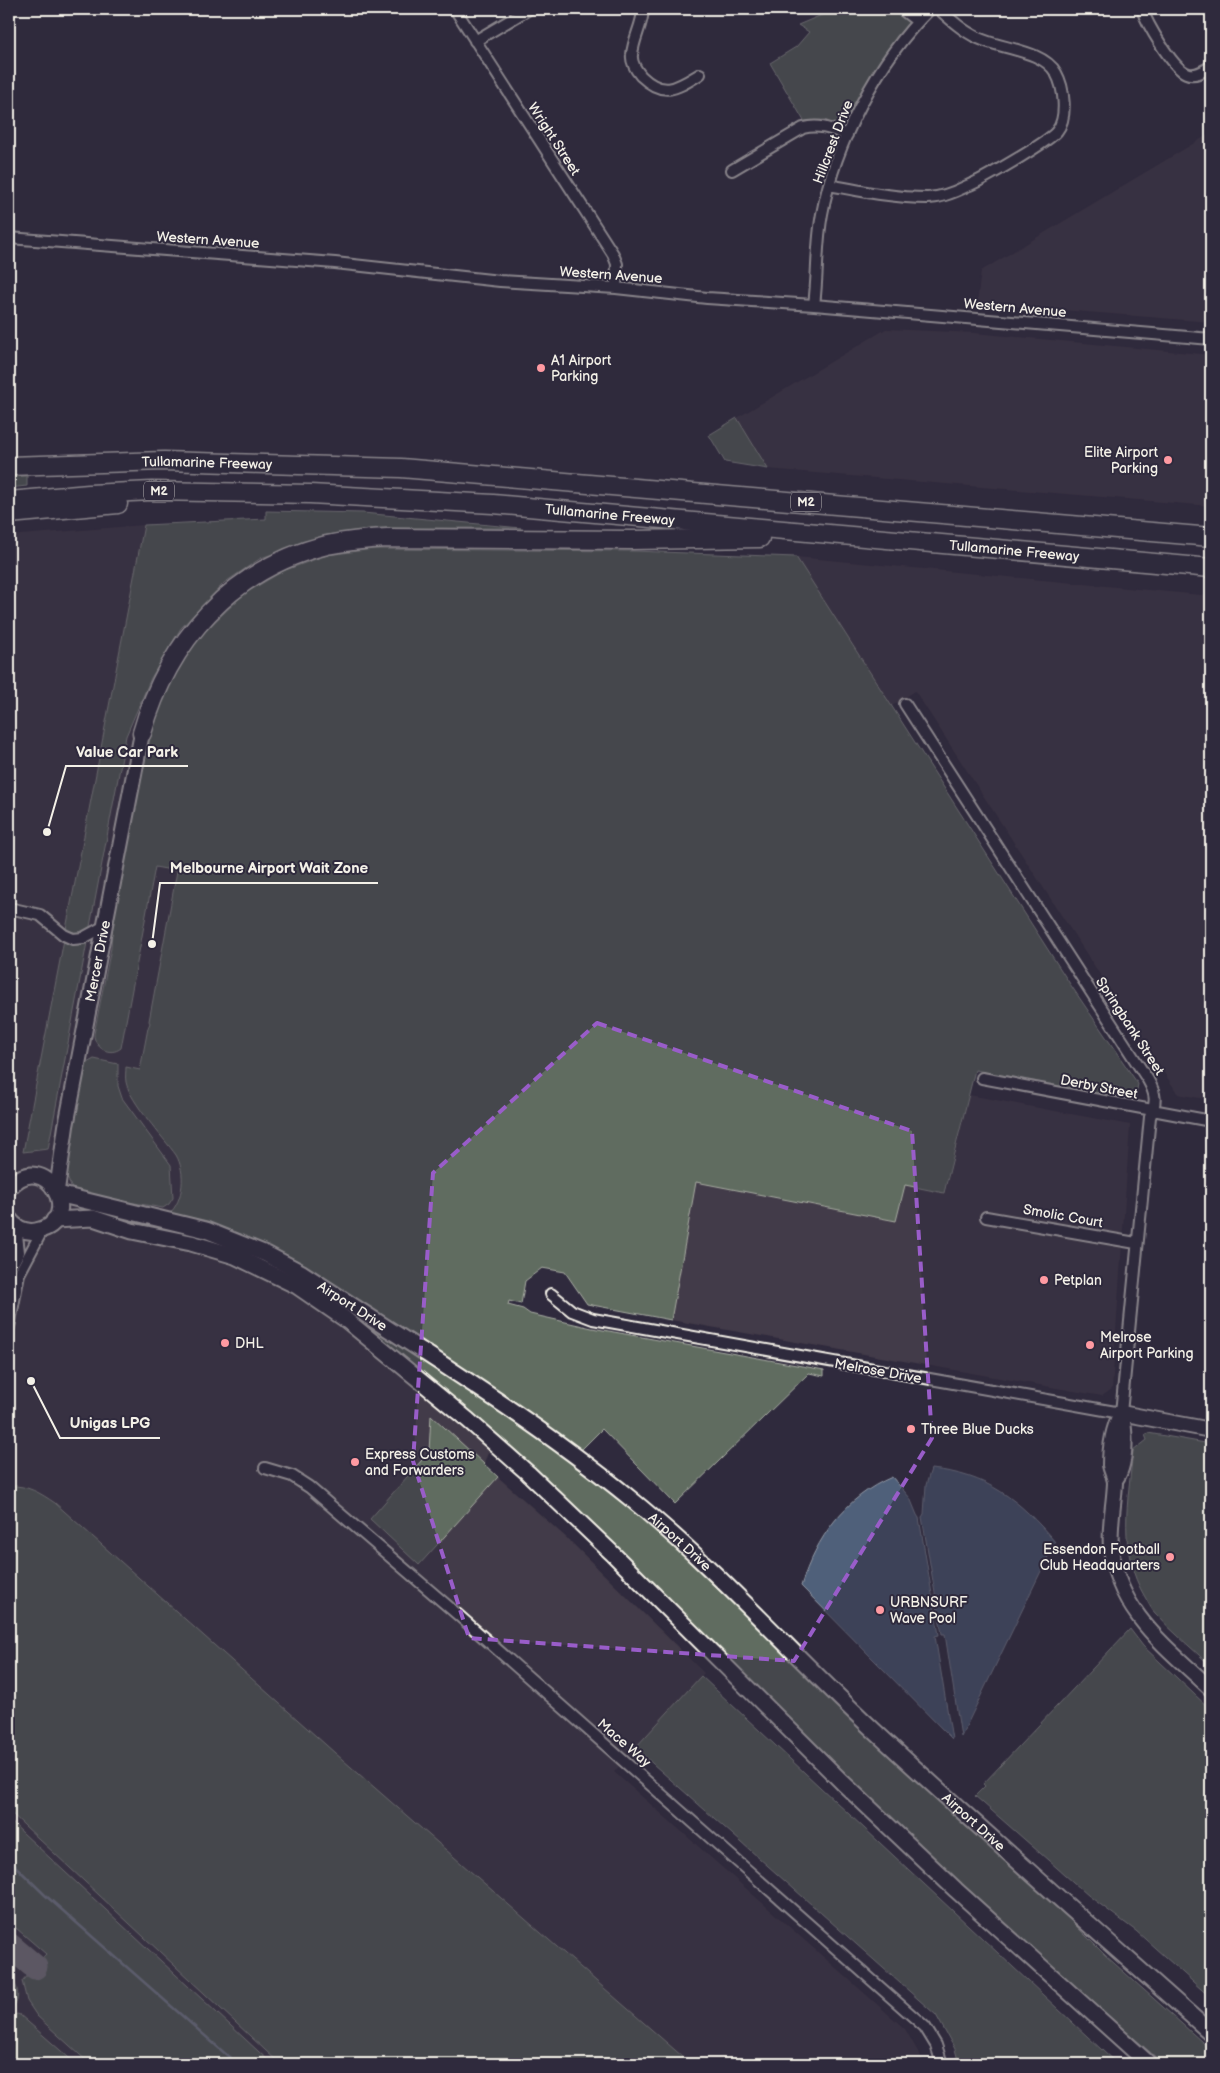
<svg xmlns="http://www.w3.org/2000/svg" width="1220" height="2073" viewBox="0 0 1220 2073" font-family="'Balsamiq Sans',sans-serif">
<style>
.built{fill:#433b48}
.green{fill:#606c61;stroke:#aaaea4}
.water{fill:#50607a;stroke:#929aa6}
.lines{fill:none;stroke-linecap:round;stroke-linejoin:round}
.stream{stroke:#929aa6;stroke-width:2.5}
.taxiway{stroke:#928e92;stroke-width:25}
.street-casing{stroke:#f4f1e8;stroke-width:14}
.secondary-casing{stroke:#f4f1e8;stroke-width:18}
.primary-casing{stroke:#f4f1e8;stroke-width:19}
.highway-casing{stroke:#f4f1e8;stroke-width:21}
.street{stroke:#2f2a3d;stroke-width:10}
.secondary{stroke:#2f2a3d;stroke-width:14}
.primary{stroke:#2f2a3d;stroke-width:15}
.highway{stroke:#2f2a3d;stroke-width:18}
.marked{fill:none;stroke:#995dc9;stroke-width:4;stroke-dasharray:10 6;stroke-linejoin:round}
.poi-dot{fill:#ff9aa2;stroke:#2f2a3d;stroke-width:2}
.labels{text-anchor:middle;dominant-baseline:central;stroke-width:4;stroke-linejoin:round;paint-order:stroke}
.shield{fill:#2f2a3d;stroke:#b9b5b5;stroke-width:1}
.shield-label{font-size:12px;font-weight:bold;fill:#f4f1e8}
.street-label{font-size:14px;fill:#f4f1e8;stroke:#2f2a3d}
.poi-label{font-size:14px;fill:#f4f1e8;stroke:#2f2a3d;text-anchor:start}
.leader{fill:none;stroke:#f4f1e8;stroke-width:2}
.callout-dot{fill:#f4f1e8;stroke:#2f2a3d;stroke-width:2}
.callout-label{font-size:15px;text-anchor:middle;font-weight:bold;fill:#f4f1e8;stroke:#2f2a3d;stroke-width:4;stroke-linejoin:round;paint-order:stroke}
</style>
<rect width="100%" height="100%" fill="#2f2a3d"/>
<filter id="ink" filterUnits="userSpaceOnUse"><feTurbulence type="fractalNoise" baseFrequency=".02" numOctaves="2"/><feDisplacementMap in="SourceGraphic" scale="10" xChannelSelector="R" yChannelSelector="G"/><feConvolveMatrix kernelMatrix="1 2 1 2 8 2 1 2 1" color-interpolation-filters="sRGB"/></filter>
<g filter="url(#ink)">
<!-- built -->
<path class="built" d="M1211,133V322L977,303L981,271Z
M886,329L974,333L1211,355V506L768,469L737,418Z
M266,519L446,527L460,564L519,1244L505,1319L543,1326L479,1474L410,1556L419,1564L498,1477L569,1540L704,1673L614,1772L905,2029L925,2064H9V536L144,525Z
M796,557L1211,596V1100L1178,1094L915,691L892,706Z
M969,1095L1130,1125L1112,1389L1102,1396L671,1320L696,1182L896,1221L904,1184L945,1193Z"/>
<!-- green -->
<path class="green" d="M836,9H893L910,22C882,55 861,89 843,128L825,120L804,121L770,63L796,47L809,32L798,25Z
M737,418L768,469L725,462L709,435Z
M27,476V486L9,488V477Z
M266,511L363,513L521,528H378L327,535L261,558L224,583L181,628L151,678L126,736L48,1149L23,1152L144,525L266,519Z
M374,549L633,551L796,557L1070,984L1138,1084L1135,1100L975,1070L944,1193L905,1185L896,1221L696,1182L671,1320L587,1304L565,1272L542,1268L525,1281L521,1304L509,1301L508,1305L523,1309L530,1314L592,1328L824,1370V1376L809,1373L675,1504L602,1429L581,1450L533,1416L393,1325L169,1214C184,1200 186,1172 176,1155C163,1137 130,1102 126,1082C125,1077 126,1071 126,1067L140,1070L148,1028L150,1023L149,1021L177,871L155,867L121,1048C110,1057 94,1048 94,1034L111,948L113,915L119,892L116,891L148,737L176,666L203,633L244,594L283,571L327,555Z
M94,1059L118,1064V1086L122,1098L171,1165L173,1198L169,1204L163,1208L78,1193L71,1187L66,1174L79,1082L85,1064Z
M358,1313L574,1464L656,1530L878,1744L1018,1868L1105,1955L1211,2050V2064H1164L1022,1941L908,1837L782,1713L604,1533L518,1455L355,1318Z
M431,1415L498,1477L419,1565L370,1519L429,1452Z
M1148,1433L1211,1444V1666C1193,1649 1172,1632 1155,1613C1151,1609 1148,1602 1145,1597C1117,1550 1128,1502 1133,1451L1147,1440L1145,1435Z
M9,1486C28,1485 40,1493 55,1503L335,1753L691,2064H280L9,1811Z
M1130,1629L1143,1646L1211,1710V1998L1136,1931L1089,1896L975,1796L985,1786L983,1784Z
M701,1676L1117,2064H959L955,2049L936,2015L635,1748Z
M9,1820L272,2064H90L37,2016L27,2001L22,1981L46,1954L9,1922Z
M9,1975C19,1986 22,2002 9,2011Z
M17,2014L20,2015L76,2064H9V2017Z"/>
<!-- water -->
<path class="water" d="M931,1469C987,1474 1020,1500 1055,1542L961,1737L945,1634H942L922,1517L924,1514L926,1485Z
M892,1477L910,1498L917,1515L919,1518L939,1635L935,1636L952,1739L801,1586C816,1538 845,1497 892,1477Z"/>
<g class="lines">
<!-- stream -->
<path class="stream" d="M9,1860L45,1895L237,2064"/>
<!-- taxiway -->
<path class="taxiway" d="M9,1945L35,1967"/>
<!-- street casing -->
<g class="street-casing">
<path id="street" d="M455,9L613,254L617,264L616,288
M643,9C643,24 633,39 632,55C631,62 636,70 641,76C664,98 677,88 700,74
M901,9L917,21
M1142,9C1147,24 1172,67 1186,73C1195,77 1204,71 1211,66
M475,41L529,9
M732,170L803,128C820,124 831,129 847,135
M829,185C861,191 895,198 927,198C941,198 955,192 967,186C981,181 1050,141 1057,131C1068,117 1064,87 1056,73C1043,50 1001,49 978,38C963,31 951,20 939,9
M9,238L335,263L500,281L616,288L707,298L814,305L1211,339
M814,305C818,275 816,245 822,214C835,143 878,60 930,9
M9,908L40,915L64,935L73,939L83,938L105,926
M982,1078L1211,1121
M986,1217L1136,1243
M9,1271L19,1252L16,1226
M551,1294L572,1311L593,1319L1121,1413L1150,1117C1157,1102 1156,1094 1148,1080L905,704
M9,1327L19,1274L43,1229
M265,1468L292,1476L309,1487L457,1614L925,2027L936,2045L942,2064"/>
</g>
<!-- secondary casing -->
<g class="secondary-casing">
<path id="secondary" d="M57,1190L66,1126L142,733
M1121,1413C1113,1429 1110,1447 1110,1465C1111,1471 1115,1477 1115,1483C1114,1505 1109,1526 1111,1547C1117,1612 1168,1648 1211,1689
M1121,1413L1211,1430
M1115,1480C1127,1466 1126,1431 1121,1413"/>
</g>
<!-- primary casing -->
<g class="primary-casing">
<g id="primary">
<path d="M9,1188C45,1145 87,1222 36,1231C25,1233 15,1227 9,1219"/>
<path id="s1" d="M58,1194L206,1230L266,1254L302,1273C413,1346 528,1415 631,1499C721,1572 797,1660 882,1738C990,1838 1101,1935 1211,2033"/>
<path d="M54,1220L93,1218L132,1231L191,1243L235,1256L297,1286L345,1319L468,1420L528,1473L611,1552L843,1783L956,1890L1149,2064"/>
</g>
</g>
<!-- highway casing -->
<g class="highway-casing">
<g id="highway">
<path id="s2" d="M9,466L164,461L401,468L1211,537"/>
<path id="s3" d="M9,501L89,494L152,491L310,494L493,504L1211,568"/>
<path d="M9,514L118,504"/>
<path d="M142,733C168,641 232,568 327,545C347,541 367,539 387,538L631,540L760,538"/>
</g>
</g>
<!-- street -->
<use href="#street" class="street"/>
<!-- secondary -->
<use href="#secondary" class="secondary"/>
<!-- primary -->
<use href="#primary" class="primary"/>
<!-- highway -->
<use href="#highway" class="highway"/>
</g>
</g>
<!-- marked area -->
<path d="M0 0H1220V2073H0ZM597,1023L912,1131L932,1438L794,1661L469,1638L413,1461L433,1173Z" fill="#2f2a3d" fill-opacity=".55" fill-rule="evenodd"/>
<path class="marked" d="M597,1023L912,1131L932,1438L794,1661L469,1638L413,1461L433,1173Z"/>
<!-- markers -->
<g class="poi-dot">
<circle cx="541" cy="368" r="5"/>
<circle cx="1168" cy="460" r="5"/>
<circle cx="1044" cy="1280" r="5"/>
<circle cx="225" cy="1343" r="5"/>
<circle cx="1090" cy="1345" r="5"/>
<circle cx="911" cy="1429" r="5"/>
<circle cx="355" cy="1462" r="5"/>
<circle cx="1170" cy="1557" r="5"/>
<circle cx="880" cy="1610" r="5"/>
</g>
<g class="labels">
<!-- shield labels -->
<g class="shield">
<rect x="144" y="481.5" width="30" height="19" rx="4"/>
<rect x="791" y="492.5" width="30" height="19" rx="4"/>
</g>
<g class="shield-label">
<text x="159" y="491">M2</text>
<text x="806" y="502">M2</text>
</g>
<!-- street labels -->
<g class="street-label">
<text transform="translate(554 139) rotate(57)">Wright Street</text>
<text transform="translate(833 142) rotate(-69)">Hillcrest Drive</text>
<text transform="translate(208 240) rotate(4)">Western Avenue</text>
<text transform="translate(611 275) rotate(4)">Western Avenue</text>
<text transform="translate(1015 308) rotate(5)">Western Avenue</text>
<text stroke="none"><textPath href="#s2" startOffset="198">Tullamarine Freeway</textPath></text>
<text stroke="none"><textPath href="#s3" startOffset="602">Tullamarine Freeway</textPath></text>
<text stroke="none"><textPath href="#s3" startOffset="1008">Tullamarine Freeway</textPath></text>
<text transform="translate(98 961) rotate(-79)">Mercer Drive</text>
<text transform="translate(1130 1026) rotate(57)">Springbank Street</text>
<text transform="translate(1099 1087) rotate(11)">Derby Street</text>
<text transform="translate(1063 1216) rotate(10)">Smolic Court</text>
<text stroke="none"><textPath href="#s1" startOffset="318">Airport Drive</textPath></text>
<text transform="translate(878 1371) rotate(10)">Melrose Drive</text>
<text stroke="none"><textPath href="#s1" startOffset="722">Airport Drive</textPath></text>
<text transform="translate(624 1743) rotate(41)">Mace Way</text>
<text stroke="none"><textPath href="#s1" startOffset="1128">Airport Drive</textPath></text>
</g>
<!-- poi labels -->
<g class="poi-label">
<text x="551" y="360">A1 Airport<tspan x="551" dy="16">Parking</tspan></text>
<text x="1158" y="452" text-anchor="end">Elite Airport<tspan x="1158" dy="16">Parking</tspan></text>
<text x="1054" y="1280">Petplan</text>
<text x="1100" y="1337">Melrose<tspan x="1100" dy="16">Airport Parking</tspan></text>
<text x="235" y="1343">DHL</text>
<text x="921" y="1429">Three Blue Ducks</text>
<text x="365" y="1454">Express Customs<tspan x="365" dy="16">and Forwarders</tspan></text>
<text x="1160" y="1549" text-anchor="end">Essendon Football<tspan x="1160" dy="16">Club Headquarters</tspan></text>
<text x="890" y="1602">URBNSURF<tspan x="890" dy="16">Wave Pool</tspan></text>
</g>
</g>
<!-- callouts -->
<path class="leader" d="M47 832L66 766H188M152 944L160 883H378M31 1381L60 1438H160"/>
<g class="callout-dot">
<circle cx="47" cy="832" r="5"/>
<circle cx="152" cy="944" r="5"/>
<circle cx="31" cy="1381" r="5"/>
</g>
<g class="callout-label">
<text x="127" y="757">Value Car Park</text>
<text x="269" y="873">Melbourne Airport Wait Zone</text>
<text x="110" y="1428">Unigas LPG</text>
</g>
<!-- margin -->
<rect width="1220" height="2073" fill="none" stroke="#2f2a3d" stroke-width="30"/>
<rect x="15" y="15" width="1190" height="2043" fill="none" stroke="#f4f1e8" stroke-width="2" filter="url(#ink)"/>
</svg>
